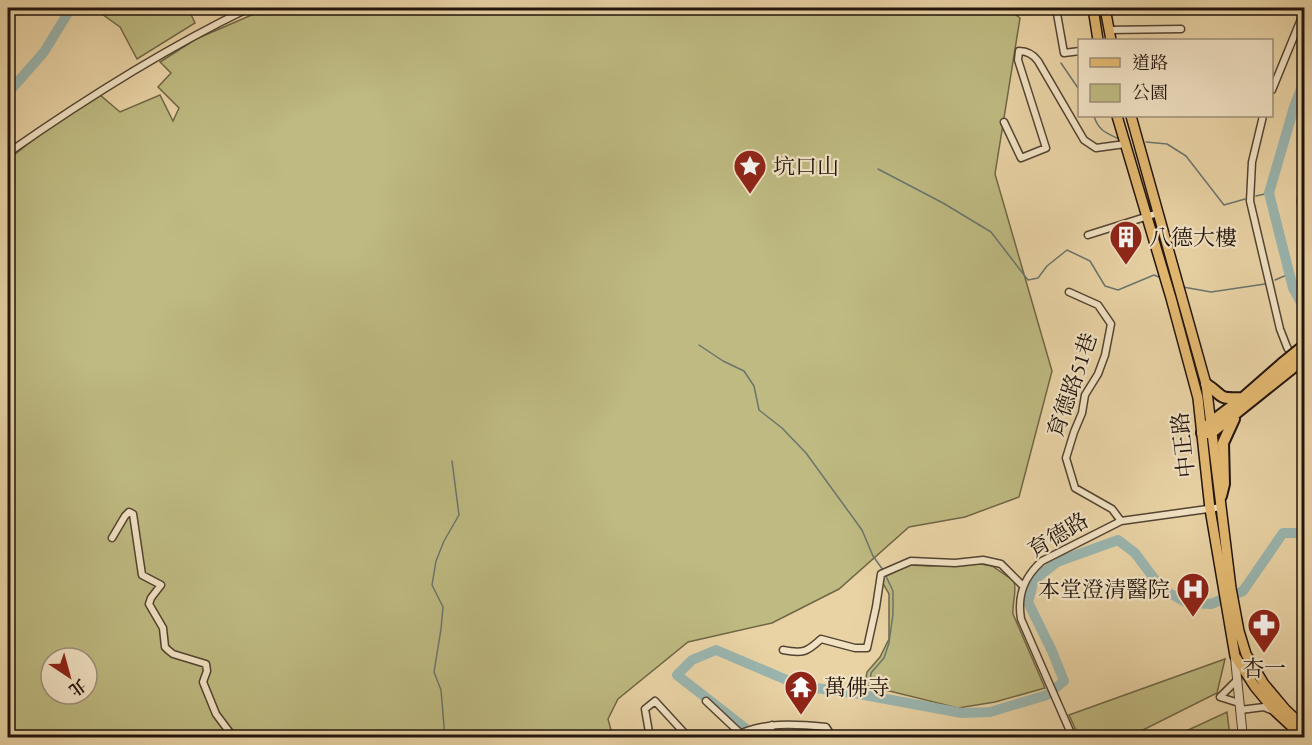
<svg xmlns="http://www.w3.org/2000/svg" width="1312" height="745" viewBox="0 0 1312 745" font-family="'EB Garamond','Noto Serif TC',serif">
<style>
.green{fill:#beba81;stroke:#706746;stroke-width:1.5;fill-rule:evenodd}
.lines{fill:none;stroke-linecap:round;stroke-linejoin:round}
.stream{stroke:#6a756e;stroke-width:1.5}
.river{stroke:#9ab6b0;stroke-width:10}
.minor-casing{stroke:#534432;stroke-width:9}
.tertiary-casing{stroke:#534432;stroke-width:10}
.primary-casing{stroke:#21140c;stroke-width:12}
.motorway-casing{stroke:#21140c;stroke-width:14}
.minor{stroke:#f1e2c4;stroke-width:6}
.tertiary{stroke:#f1e2c4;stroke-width:8}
.primary{stroke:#e4ba72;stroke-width:9}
.motorway{stroke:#e4ba72;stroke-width:10}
.motorway-bridge-casing{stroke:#21140c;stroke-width:14;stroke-linecap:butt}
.motorway-bridge{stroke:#e4ba72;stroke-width:10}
.labels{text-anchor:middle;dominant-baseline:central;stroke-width:4.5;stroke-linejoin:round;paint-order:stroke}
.poi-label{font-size:22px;fill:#21140c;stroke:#f1e2c4;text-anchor:start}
.street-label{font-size:22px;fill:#21140c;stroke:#f1e2c4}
</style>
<rect width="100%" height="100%" fill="#e9d3a5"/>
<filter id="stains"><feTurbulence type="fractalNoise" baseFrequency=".00333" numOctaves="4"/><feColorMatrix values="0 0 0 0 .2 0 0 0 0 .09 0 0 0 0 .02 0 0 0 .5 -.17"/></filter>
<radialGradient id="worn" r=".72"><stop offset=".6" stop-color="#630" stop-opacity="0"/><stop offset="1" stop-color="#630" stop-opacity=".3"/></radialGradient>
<!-- green -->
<path class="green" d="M107,8H188L195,23L137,59L120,27L102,14Z
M268,8H1007L1020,18L995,174L1052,371L1019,497L965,517L909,527L839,589L772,623L688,642L618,699L608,719L613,737L8,738V160L44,131L100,95L120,112L160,95L173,121L179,108L158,87L171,73L160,62L196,39ZM51,658H87V694H51Z
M981,564L992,566L1014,581C1017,592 1012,603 1013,614L1045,688L995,702L958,708L865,685L867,672L880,657L889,639V594L880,578L908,565L929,566Z
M1225,659L1217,693L1129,737H1079L1069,715Z
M1227,712L1230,737H1173Z"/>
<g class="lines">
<!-- stream -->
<path class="stream" d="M1061,63L1080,91
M1094,116C1098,130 1106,133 1119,139
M1146,142L1167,144L1186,156L1224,205L1245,199
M878,169L943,203L991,232L1028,280L1038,278L1047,266L1067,250L1090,261L1105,286L1118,290L1154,275L1161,278
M1256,196L1269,193
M1275,280L1289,274
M1183,287L1211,292L1265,284
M699,345L723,361L744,371L754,386L759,410L782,428L806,453L862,530L873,556L883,570
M869,696L871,673L884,658L889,643L893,614V591L885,574
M445,738L441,690L434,672L441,629L443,607L432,585L436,561L444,541L459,515L452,461"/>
<!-- river -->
<path class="river" d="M1304,81L1294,107L1269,193L1293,288L1304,308
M8,93L44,52L71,8
M750,738L745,728L677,675L692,660L716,650L801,686L859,694L962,713L990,712L1047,695L1064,681L1052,651L1028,602L1034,580L1057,562L1118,540L1135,553L1162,589L1187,603L1211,604L1243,591L1283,533H1304"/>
<!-- minor casing -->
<g class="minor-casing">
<path id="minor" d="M1056,8L1064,53L1080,51
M1108,30L1181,29
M1272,90L1304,12
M1263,116L1252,162L1250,201L1280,329L1287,347L1304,378
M1004,122L1021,158L1046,148L1018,60L1019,51C1027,51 1033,54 1038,61L1084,140L1096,148L1125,144
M8,153C85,99 164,49 249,8
M1304,163L1301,202L1304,216
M1088,235L1158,213
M1069,292L1098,305L1111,324L1105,355L1098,374L1085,395L1082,413L1074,432L1066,458L1075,488L1112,509L1121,521
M112,538L125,516L129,512L133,514L142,575L161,585L151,598L149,604L163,628L165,647L168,650L173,654L206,664L207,671L203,682L216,714L234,738
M783,650C803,654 807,652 821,639L855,648H867L876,607L881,574L911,561L955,563L983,560L1001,564L1023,586
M1238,679L1220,697L1239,703
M706,701L740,733
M1240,710L1264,707L1271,710
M1141,737V738
M650,738L645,709L655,701L689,738
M733,738C759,721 797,724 826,727L833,738
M769,738L772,725
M1073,738L1021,619C1017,595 1024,577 1042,561L1121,521L1222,507"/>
</g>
<!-- tertiary casing -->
<g class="tertiary-casing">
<path id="tertiary" d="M1235,658L1243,738"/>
</g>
<!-- primary casing -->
<g class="primary-casing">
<path id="primary" d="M1093,8L1098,40
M1105,8L1111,40
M1117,116L1171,298L1198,398L1210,509L1235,656L1255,687L1275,711L1304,738
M1131,116L1206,384L1231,588L1239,631L1246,654L1264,684L1285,709L1304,727"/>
</g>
<!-- motorway casing -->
<g class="motorway-casing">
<path id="motorway" d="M1206,384C1226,397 1215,399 1243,398
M1202,433H1211L1291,369
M1202,433L1210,423L1243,398L1283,363
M1221,496L1224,484L1223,443L1234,419"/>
</g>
<!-- minor -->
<use href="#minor" class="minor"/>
<!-- tertiary -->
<use href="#tertiary" class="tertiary"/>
<!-- primary -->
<use href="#primary" class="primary"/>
<!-- motorway -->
<use href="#motorway" class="motorway"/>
<!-- motorway-bridge casing -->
<g class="motorway-bridge-casing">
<path id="motorway-bridge" d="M1283,363L1304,346
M1291,369L1304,357"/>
</g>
<!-- motorway-bridge -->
<use href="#motorway-bridge" class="motorway-bridge"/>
</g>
<!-- icons -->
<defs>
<g id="sight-pin" transform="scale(1.725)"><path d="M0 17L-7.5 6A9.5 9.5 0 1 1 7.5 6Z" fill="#8f2418" stroke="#f1e2c4"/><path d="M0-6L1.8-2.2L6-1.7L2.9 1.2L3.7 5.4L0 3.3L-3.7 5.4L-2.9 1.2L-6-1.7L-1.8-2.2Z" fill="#fff"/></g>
<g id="building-pin" transform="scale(1.725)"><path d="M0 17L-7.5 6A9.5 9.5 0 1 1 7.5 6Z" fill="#8f2418" stroke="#f1e2c4"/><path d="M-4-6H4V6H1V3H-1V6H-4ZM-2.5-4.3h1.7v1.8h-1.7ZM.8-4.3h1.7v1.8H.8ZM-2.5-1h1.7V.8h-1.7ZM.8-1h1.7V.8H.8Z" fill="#fff"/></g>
<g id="hospital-pin" transform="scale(1.725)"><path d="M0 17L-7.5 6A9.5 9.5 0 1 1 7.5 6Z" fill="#8f2418" stroke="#f1e2c4"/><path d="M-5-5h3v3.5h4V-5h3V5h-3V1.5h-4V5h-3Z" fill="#fff"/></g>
<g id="pharmacy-pin" transform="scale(1.725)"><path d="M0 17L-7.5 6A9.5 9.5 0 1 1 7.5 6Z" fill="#8f2418" stroke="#f1e2c4"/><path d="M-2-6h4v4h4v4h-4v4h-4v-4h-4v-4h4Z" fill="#fff"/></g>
<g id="temple-pin" transform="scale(1.725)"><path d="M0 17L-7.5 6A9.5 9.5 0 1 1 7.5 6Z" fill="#8f2418" stroke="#f1e2c4"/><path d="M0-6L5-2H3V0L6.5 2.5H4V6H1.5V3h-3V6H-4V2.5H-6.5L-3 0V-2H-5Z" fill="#fff"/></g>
</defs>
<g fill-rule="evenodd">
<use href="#sight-pin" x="750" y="166"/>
<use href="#building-pin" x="1126" y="237"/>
<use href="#hospital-pin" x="1193" y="589"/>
<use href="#pharmacy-pin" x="1264" y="625"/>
<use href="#temple-pin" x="801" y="687"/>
</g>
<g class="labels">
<!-- poi labels -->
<g class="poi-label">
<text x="773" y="166">坑口山</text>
<text x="1149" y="237">八德大樓</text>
<text x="1170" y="589" text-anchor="end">本堂澄清醫院</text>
<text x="1264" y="668" text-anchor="middle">杏一</text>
<text x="824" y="687">萬佛寺</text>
</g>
<!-- street labels -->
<g class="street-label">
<text transform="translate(1072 385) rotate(-71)">育德路51巷</text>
<text transform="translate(1183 445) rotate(-96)">中正路</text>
<text transform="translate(1058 535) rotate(-31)">育德路</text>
</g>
</g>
<!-- margin -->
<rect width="1312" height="745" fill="none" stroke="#e9d3a5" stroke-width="30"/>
<rect x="9" y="9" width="1294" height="727" fill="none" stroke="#21140c" stroke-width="3"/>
<rect x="15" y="15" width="1282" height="715" fill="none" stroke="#21140c" stroke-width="1.5"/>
<!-- legend -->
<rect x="1078" y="39" width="195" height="78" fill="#f1e2c4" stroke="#9e907a" stroke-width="1.5"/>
<rect x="1090" y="58" width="30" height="9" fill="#e4ba72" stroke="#9e907a" stroke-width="1.5"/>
<text x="1132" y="69" font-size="18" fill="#21140c">道路</text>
<rect x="1090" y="84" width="30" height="18" fill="#beba81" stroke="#9e907a" stroke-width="1.5"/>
<text x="1132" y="99" font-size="18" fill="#21140c">公園</text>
<!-- north arrow -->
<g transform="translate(69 676) rotate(144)"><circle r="28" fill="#f1e2c4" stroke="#9e907a" stroke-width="1.5"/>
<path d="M0-4.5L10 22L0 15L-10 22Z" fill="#8f2418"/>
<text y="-9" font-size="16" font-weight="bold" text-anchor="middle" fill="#21140c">北</text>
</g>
<rect width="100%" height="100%" filter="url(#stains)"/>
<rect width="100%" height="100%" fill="url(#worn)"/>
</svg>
